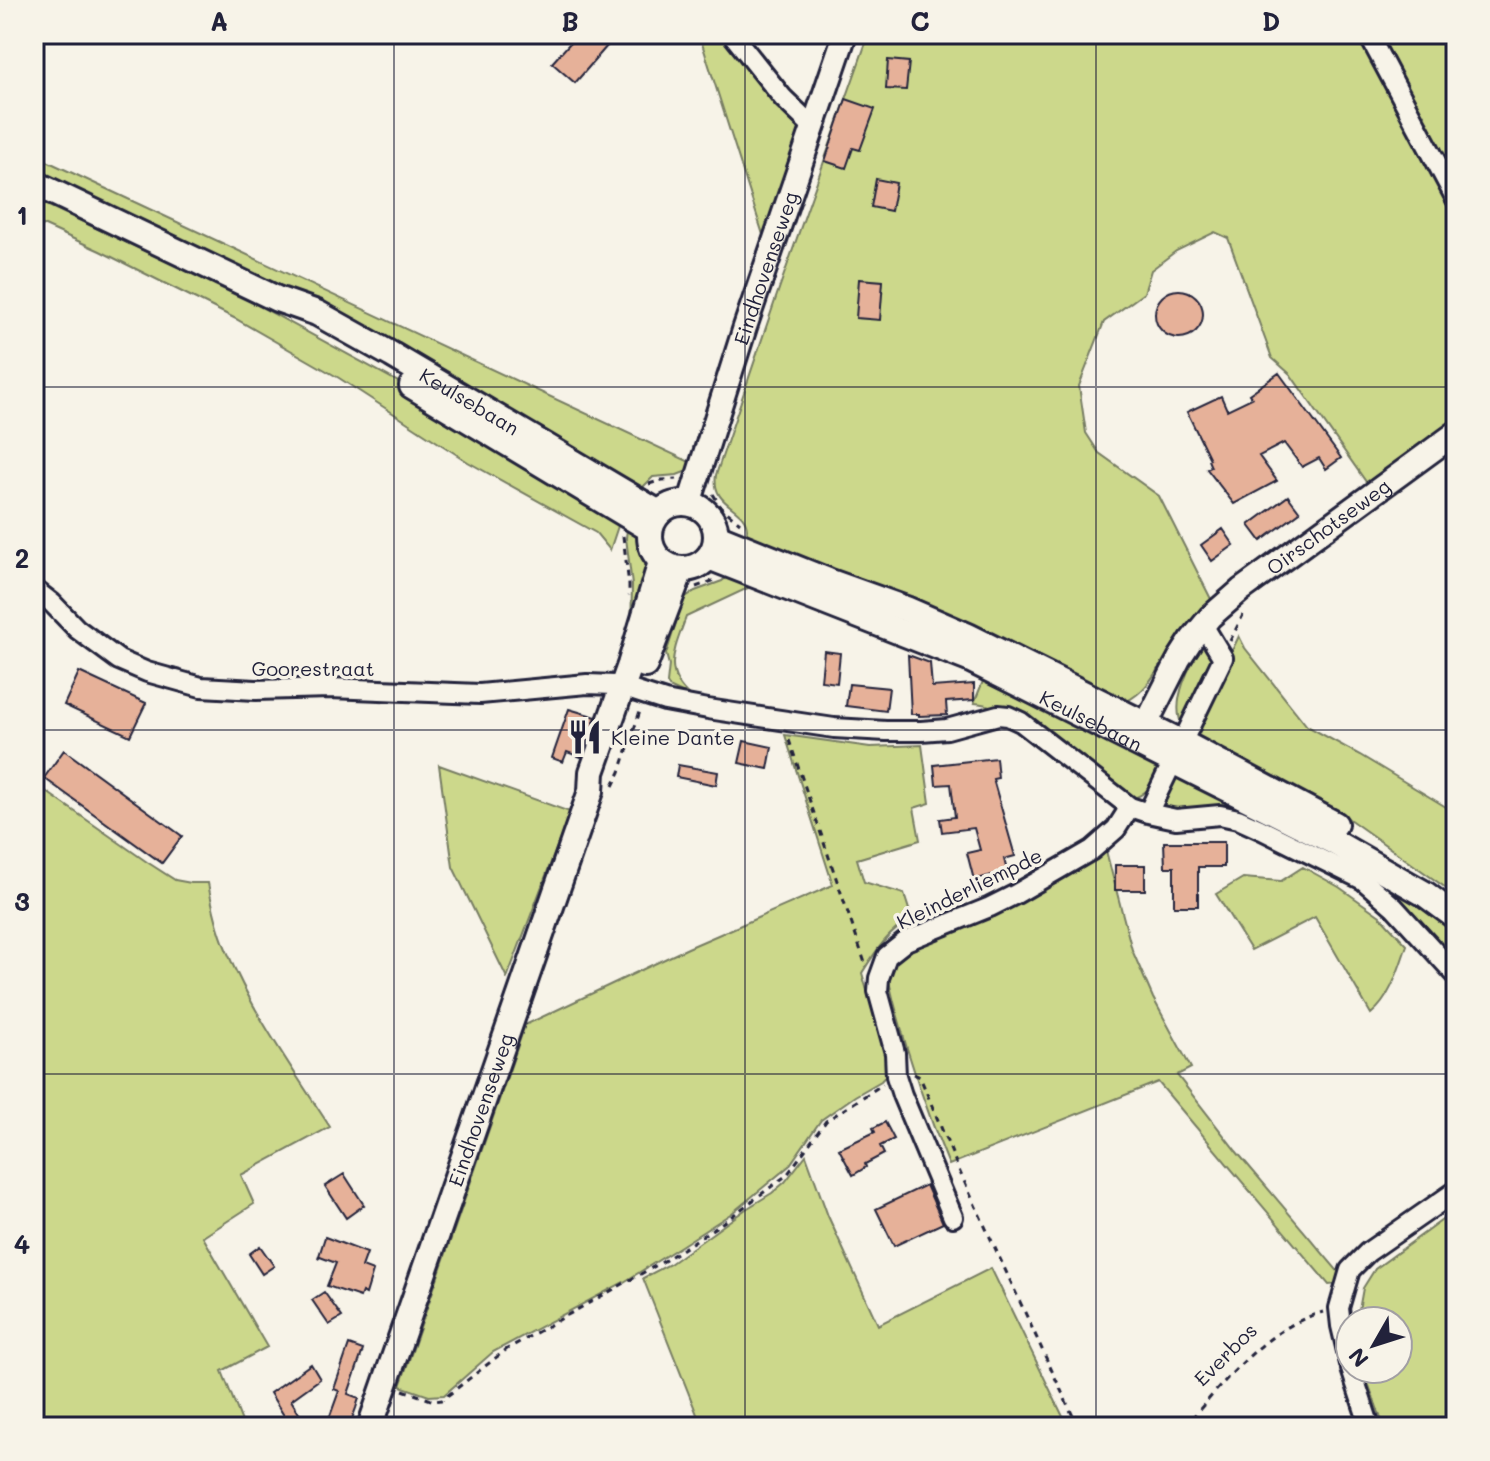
<svg xmlns="http://www.w3.org/2000/svg" width="1490" height="1461" viewBox="0 0 1490 1461" font-family="Mali,sans-serif">
<style>
.green{fill:#ccd88b;stroke:#777d63;stroke-width:2}
.building{fill:#e6b199;stroke:#22223b;stroke-width:2}
.lines{fill:none;stroke-linecap:round;stroke-linejoin:round}
.minor-casing{stroke:#22223b;stroke-width:24}
.tertiary-casing{stroke:#22223b;stroke-width:28}
.secondary-casing{stroke:#22223b;stroke-width:30}
.path{stroke:#22223b;stroke-width:3;stroke-dasharray:6 6;stroke-linecap:butt}
.minor{stroke:#f7f3e8;stroke-width:18}
.tertiary{stroke:#f7f3e8;stroke-width:22}
.secondary{stroke:#f7f3e8;stroke-width:24}
.grid{fill:none;stroke:#22223b;stroke-width:2;stroke-opacity:0.55}
.labels{text-anchor:middle;dominant-baseline:central;stroke-width:7;stroke-linejoin:round;paint-order:stroke}
.street-label{font-size:20px;fill:#22223b;stroke:#f7f3e8}
.poi-label{font-size:20px;fill:#22223b;stroke:#f7f3e8;text-anchor:start}
.neatline{fill:none;stroke:#22223b;stroke-width:3}
.grid-label{font-size:26px;text-anchor:middle;font-weight:bold;fill:#22223b}
</style>
<rect width="100%" height="100%" fill="#f7f3e8"/>
<filter id="ink" filterUnits="userSpaceOnUse"><feTurbulence type="fractalNoise" baseFrequency=".0125" numOctaves="2"/><feDisplacementMap in="SourceGraphic" scale="16" xChannelSelector="R" yChannelSelector="G"/><feConvolveMatrix kernelMatrix="1 2 1 2 8 2 1 2 1" color-interpolation-filters="sRGB"/></filter>
<g filter="url(#ink)">
<!-- green -->
<path class="green" d="M699,34H723L804,135L766,244Z
M869,34H1362L1456,214V422L1369,486L1290,374L1272,358L1228,238L1215,232L1176,251L1151,270L1144,293L1104,322L1079,386L1086,433L1099,453L1159,496L1213,603C1200,614 1187,626 1177,639C1160,662 1152,689 1125,702L745,542C745,540 747,530 747,529C746,506 711,507 716,475L780,286Z
M1380,34H1456V180Z
M34,155L692,463L690,470L677,475L653,477L639,491L34,174Z
M34,199L243,297L415,391L621,517L610,550L596,533L468,462L339,378L236,319L100,251L34,221Z
M627,529L637,533L649,562L631,634L632,585L626,538Z
M729,575L763,581L686,617C675,649 661,672 691,697L669,687L667,683L669,665L666,654L684,598L695,591L722,581Z
M1239,636L1245,648L1307,726L1360,755L1456,813V895L1349,819L1191,735Z
M1205,642L1212,656V661L1183,727C1169,703 1190,663 1205,642Z
M986,674L1163,763C1155,777 1150,795 1132,798C1095,771 1017,705 974,703Z
M785,735L870,747L922,745L930,803L914,808L920,840L857,859L864,882L904,894L912,919C889,930 875,952 862,973L890,1071L881,1081L855,1096L821,1120L789,1166L732,1213L681,1246L624,1282L493,1352L444,1395L429,1396L400,1386L525,1025L688,948L833,885Z
M439,765L570,812L507,978L453,867Z
M1172,767L1456,922V966L1410,916L1252,818L1170,810L1166,808L1161,800Z
M34,783L147,862L175,880L191,883H208C212,905 217,928 226,949C252,1012 293,1070 330,1127L241,1175L254,1204L203,1237L267,1347L222,1371L244,1427H34Z
M1105,847L1132,950L1153,998L1191,1068L1177,1075L1236,1151L1342,1276L1337,1284L1329,1285L1158,1082L949,1165C923,1103 902,1039 887,973L898,956L918,940Z
M1303,867L1339,887L1380,916L1407,945C1399,968 1391,998 1371,1014L1315,917L1251,950L1216,894L1243,878L1281,881Z
M806,1155L828,1216L878,1325L991,1268L1068,1427H702L643,1278L670,1264L746,1209L772,1193L785,1182Z
M1456,1210V1427H1384L1363,1369H1398V1321H1357L1363,1288L1375,1269Z"/>
<!-- building -->
<path class="building" d="M578,34H593L607,46L575,83L552,63Z
M888,60L909,62L906,90L886,89Z
M846,99L875,109L860,150L853,148L846,168L825,161Z
M876,179L896,183L891,211L871,207Z
M859,279L883,281L880,320L856,318Z
M1155 314a24 24 0 1 1 48 0a24 24 0 1 1-48 0Z
M1279,373L1341,458L1326,469L1319,458L1302,467L1284,443L1259,456L1277,481L1234,504L1207,469L1211,467L1208,460L1210,459L1187,412L1221,396L1227,410L1252,398L1249,394Z
M1288,496L1300,512L1261,541L1249,525Z
M1223,529L1234,545L1212,561L1201,545Z
M824,651L840,653L837,683L821,681Z
M908,655L930,663L932,687L974,684V700L946,702L947,715L919,716V714H911Z
M79,672L146,703L130,736L64,705Z
M849,684L889,688L886,711L846,706Z
M569,709L596,717L581,757L567,752L563,762L552,758Z
M744,741L772,747L768,769L739,763Z
M64,750L182,836L162,863L44,778Z
M996,758L998,778L993,779L1015,856L1004,859L1007,871L974,880L967,853L980,850L974,828L942,832L940,819L955,817L951,784L936,785L934,765Z
M678,765L718,772L716,785L676,777Z
M1164,842H1224V867H1198V906H1174V867H1165Z
M1115,865H1145V890H1115Z
M885,1122L894,1139L880,1146L884,1154L865,1164L866,1167L853,1175L839,1149L875,1132L873,1128Z
M344,1174L364,1205L346,1218L325,1186Z
M926,1185L943,1223L894,1246L876,1209Z
M325,1237L367,1253L362,1267L373,1271L366,1294L362,1292L360,1297L327,1286L336,1263L320,1257L318,1259Z
M260,1246L274,1266L262,1274L249,1254Z
M324,1292L342,1317L329,1325L312,1300Z
M349,1345L363,1350L348,1394L359,1398L356,1408L349,1427H326L339,1391L334,1389Z
M311,1364L320,1379L291,1400L307,1427H291L270,1393Z"/>
<g class="lines">
<!-- minor casing -->
<g class="minor-casing">
<path id="minor" d="M732,34L783,98L813,127
M1368,34L1456,199
M34,589L52,603L77,629L119,660L147,672L201,687L256,690L330,688L480,694L587,684L615,685L665,701L708,709L834,728L886,731H921L947,729L998,715L1008,716L1021,722L1130,807L1148,813L1176,819L1220,815L1238,819L1260,829L1363,880L1394,907L1456,975
M1148,813L1223,658L1203,625
M953,1217L902,1095L896,1076L895,1053L878,991L879,978L887,956L906,941L990,907L1016,894L1092,850L1116,829L1130,807
M1350,1364L1341,1326L1339,1308L1350,1270L1368,1252L1456,1191
M1351,1369L1370,1427"/>
</g>
<!-- tertiary casing -->
<g class="tertiary-casing">
<g id="tertiary">
<path id="s1" d="M689,504L745,327L845,34"/>
<path id="s2" d="M1138,740L1179,659L1192,639L1210,617L1241,590L1456,433"/>
</g>
</g>
<!-- secondary casing -->
<g class="secondary-casing">
<g id="secondary">
<path id="s3" d="M34,183L277,299L317,313L392,355L659,513"/>
<path d="M412,386L650,529"/>
<circle cx="683" cy="536" r="33"/>
<path d="M716,536L828,581L906,609L968,636L1181,742L1335,824"/>
<path id="s4" d="M709,557L969,659L1334,842L1425,894L1456,917"/>
<path d="M645,665L681,570"/>
<path id="s5" d="M370,1427L591,791L592,772L630,665L661,562"/>
</g>
</g>
<!-- path -->
<path class="path" d="M649,484L662,480L677,479
M713,494L721,507L740,523
M623,536L629,585V596
M696,587L715,580
M1230,641L1243,615
M789,740L865,963
M613,786L620,772L640,711
M914,1074L920,1077L958,1168L1078,1427
M403,1390L434,1401L442,1400L507,1349L664,1261L728,1219L787,1175L826,1121L883,1084
M1184,1427C1224,1383 1264,1328 1323,1312"/>
<!-- minor -->
<use href="#minor" class="minor"/>
<!-- tertiary -->
<use href="#tertiary" class="tertiary"/>
<!-- secondary -->
<use href="#secondary" class="secondary"/>
</g>
</g>
<!-- grid -->
<path class="grid" d="M394,34V1427M745,34V1427M1096,34V1427M34,387H1456M34,730H1456M34,1074H1456"/>
<!-- icons -->
<defs>
<g id="restaurant-bare" transform="scale(2.76)"><path d="M-5-6h1v4h1v-4h1v4h1v-4h1v5L-1.5 .5V6h-2V.5L-5-1ZM5-6V6H3V1.5H1.5Q1.5-4 5-6Z" fill="#22223b" stroke="#f7f3e8" stroke-width="2.5" paint-order="stroke"/></g>
</defs>
<g fill-rule="evenodd">
<use href="#restaurant-bare" x="585" y="737"/>
</g>
<g class="labels">
<!-- street labels -->
<g class="street-label">
<text stroke="none"><textPath href="#s1" startOffset="248">Eindhovenseweg</textPath></text>
<text stroke="none"><textPath href="#s3" startOffset="488">Keulsebaan</textPath></text>
<text stroke="none"><textPath href="#s2" startOffset="292">Oirschotseweg</textPath></text>
<text x="313" y="668">Goorestraat</text>
<text stroke="none"><textPath href="#s4" startOffset="416">Keulsebaan</textPath></text>
<text transform="translate(969 888) rotate(-26)">Kleinderliempde</text>
<text stroke="none"><textPath href="#s5" startOffset="336">Eindhovenseweg</textPath></text>
<text transform="translate(1225 1354) rotate(-45)">Everbos</text>
</g>
<!-- poi labels -->
<g class="poi-label">
<text x="611" y="737">Kleine Dante</text>
</g>
</g>
<!-- margin -->
<rect width="1490" height="1461" fill="none" stroke="#f7f3e8" stroke-width="88"/>
<!-- north arrow -->
<g transform="translate(1374 1345) rotate(231)"><circle r="38" fill="#f7f3e8" stroke="#a29fa3" stroke-width="2"/>
<path d="M0-6L14 30L0 20L-14 30Z" fill="#22223b"/>
<text y="-12" font-size="22" font-weight="bold" text-anchor="middle" fill="#22223b">N</text>
</g>
<rect x="44" y="44" width="1402" height="1373" class="neatline"/>
<g class="grid-label">
<text x="219" y="31">A</text>
<text x="570" y="31">B</text>
<text x="920" y="31">C</text>
<text x="1271" y="31">D</text>
<text x="22" y="225">1</text>
<text x="22" y="568">2</text>
<text x="22" y="911">3</text>
<text x="22" y="1254">4</text>
</g>
</svg>
